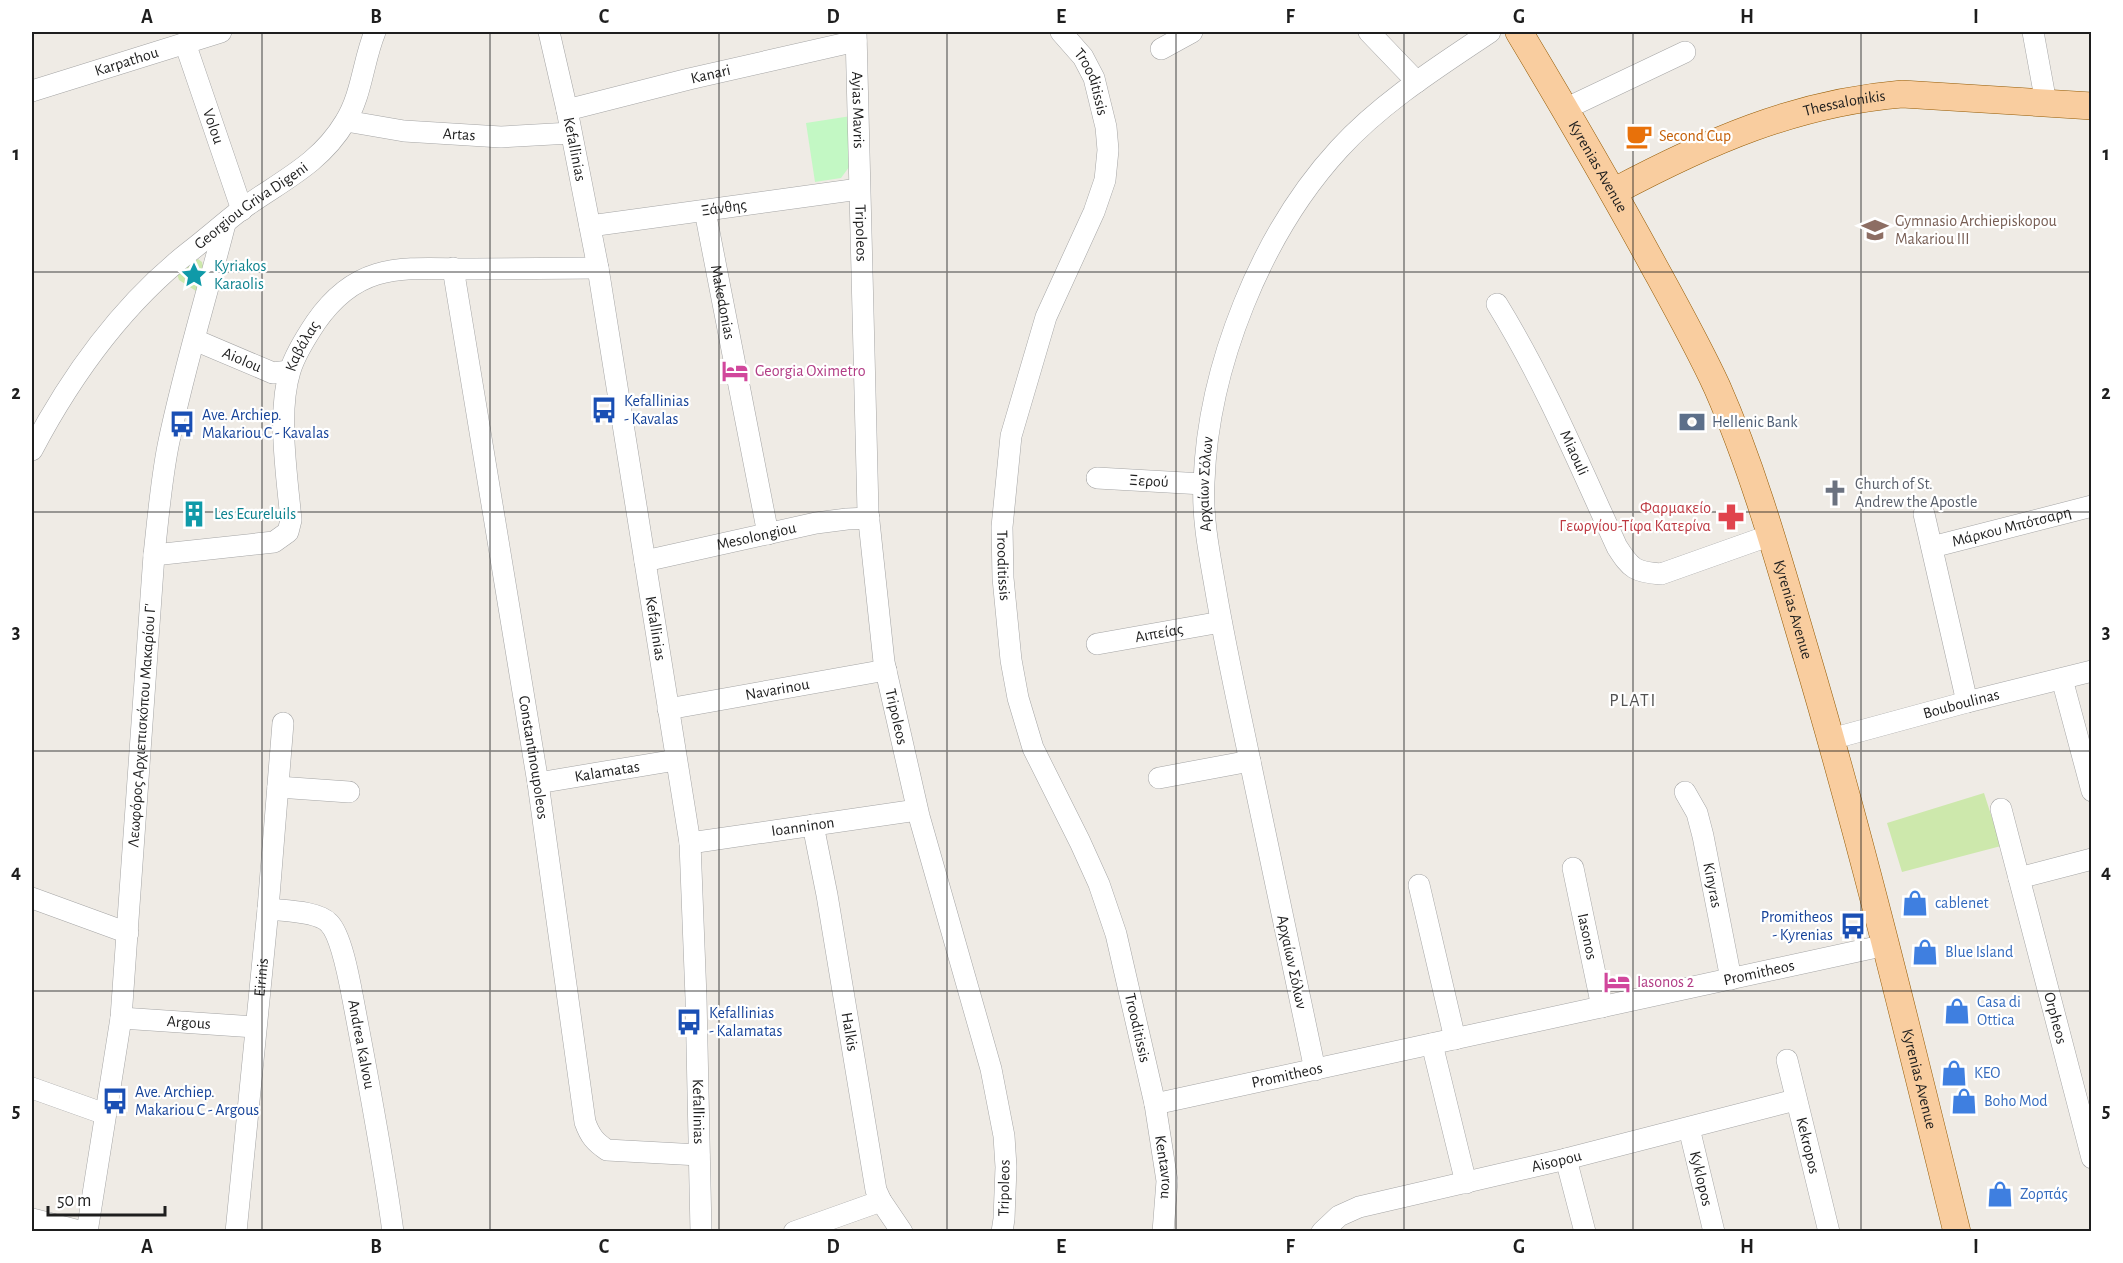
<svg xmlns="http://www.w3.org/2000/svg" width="2123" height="1263" viewBox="0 0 2123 1263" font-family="'Alegreya Sans',sans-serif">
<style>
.grass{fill:#cde8ac}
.park{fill:#c3f8c4}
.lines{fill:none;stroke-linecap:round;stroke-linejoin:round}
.minor-casing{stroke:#a5a5a5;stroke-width:22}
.major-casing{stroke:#955b04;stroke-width:28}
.minor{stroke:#fff;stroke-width:21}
.major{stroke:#f9cd9f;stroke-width:27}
.grid{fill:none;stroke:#1e1e1e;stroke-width:1.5;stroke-opacity:0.55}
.labels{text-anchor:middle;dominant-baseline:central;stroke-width:4.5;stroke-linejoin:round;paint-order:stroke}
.street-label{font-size:16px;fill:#1e1e1e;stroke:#fff}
.food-label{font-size:16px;fill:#c56008;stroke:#fff;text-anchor:start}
.education-label{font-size:16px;fill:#785e54;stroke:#fff;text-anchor:start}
.culture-label{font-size:16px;fill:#0d838f;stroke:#fff;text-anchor:start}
.hotel-label{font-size:16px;fill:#b23c85;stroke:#fff;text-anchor:start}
.transit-label{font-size:16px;fill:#164399;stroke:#fff;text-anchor:start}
.service-label{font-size:16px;fill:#4e5e75;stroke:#fff;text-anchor:start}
.worship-label{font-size:16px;fill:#5b616d;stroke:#fff;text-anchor:start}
.health-label{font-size:16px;fill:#be3a42;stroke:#fff;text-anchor:end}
.shop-label{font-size:16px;fill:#366cbe;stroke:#fff;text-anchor:start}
.neighbourhood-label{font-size:18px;letter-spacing:1.5px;fill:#515151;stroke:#fff}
.neatline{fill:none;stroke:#1e1e1e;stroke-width:2}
.grid-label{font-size:20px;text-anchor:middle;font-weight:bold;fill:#1e1e1e}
</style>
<rect width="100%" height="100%" fill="#efebe5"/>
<!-- grass -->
<path class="grass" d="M198,259L202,262L203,266L196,291L179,280L177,274Z
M1984,793L2001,846L1902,872L1887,823Z"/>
<!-- park -->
<path class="park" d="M851,116L852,163L841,178L815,182L806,123Z"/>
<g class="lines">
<!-- minor casing -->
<g class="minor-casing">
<g id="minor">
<path id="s1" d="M549,32L567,110L598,268L690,843L696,998L701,1232"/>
<path id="s2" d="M856,32L868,512L884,662L919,816L991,1069L1004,1136L1006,1167L1004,1219L1002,1232"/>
<path id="s3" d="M1061,32L1083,57L1094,78L1106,127L1108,150L1105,180L1094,212L1046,317L1011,436L1002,527L1003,578L1011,660L1018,698L1033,748L1080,842L1099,884L1116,934L1155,1104L1167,1181L1163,1232"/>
<path d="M1369,32L1417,82"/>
<path d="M2033,32L2046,103"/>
<path id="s4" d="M185,43L242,210"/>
<path d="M1161,49L1192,32"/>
<path id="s5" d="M32,91L221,32"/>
<path d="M1565,109L1685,52"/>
<path id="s6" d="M567,110L689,79L856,41"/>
<path id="s7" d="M346,121L404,131L501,137L571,133"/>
<path id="s8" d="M705,211L768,534"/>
<path id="s9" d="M590,226L859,189"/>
<path id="s10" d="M453,268L538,783L585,1122C590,1136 595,1142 607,1150L699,1155"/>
<path id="s11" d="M1497,304C1545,382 1579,464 1617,547C1631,569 1635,572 1661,574L1771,535"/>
<path id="s12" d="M195,340L273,373L289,371"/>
<path id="s13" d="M32,450C71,376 123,304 189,252C207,238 224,223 242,209C281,181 320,164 345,122C362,95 363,61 375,32"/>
<path id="s14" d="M1097,478L1203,484"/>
<path d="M1924,514L1967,702"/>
<path id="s15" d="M1932,547L2092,506"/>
<path id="s16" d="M154,555L274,542L288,532L291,520C287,476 277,413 290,371C295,354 306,337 316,322C360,259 406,269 474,269C515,269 556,268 598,268"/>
<path id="s17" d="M645,561L816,523L847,519L869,518"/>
<path id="s18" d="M1097,644L1221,622"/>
<path d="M2062,679L2092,791"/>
<path id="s19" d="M668,709L886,670"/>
<path id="s20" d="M1831,739L1967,702L2092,671"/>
<path d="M1159,778L1250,761"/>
<path id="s21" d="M538,783L676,760"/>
<path d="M278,787L349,792"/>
<path id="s22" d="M1685,792L1697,813L1703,836L1731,979"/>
<path id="s23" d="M2001,809L2092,1158"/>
<path id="s24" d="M813,825L827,895L876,1190L881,1201L902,1232"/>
<path id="s25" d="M690,843L917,810"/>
<path id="s26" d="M1573,868L1602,1007"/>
<path d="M2019,878L2092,859"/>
<path d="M1419,885L1455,1039"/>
<path d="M32,898L128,933"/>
<path id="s27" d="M268,909C285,911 318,911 329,923C343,937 351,990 355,1010C369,1084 383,1157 393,1232"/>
<path id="s28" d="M121,1018L255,1027"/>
<path d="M1432,1044L1466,1183"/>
<path id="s29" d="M1787,1060L1829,1232"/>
<path id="s30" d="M1315,1070C1291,956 1267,842 1243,728C1233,681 1223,634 1215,586C1209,552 1202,517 1204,482C1208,367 1261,234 1339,149C1382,102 1438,67 1490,32"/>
<path d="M32,1088L105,1114"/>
<path id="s31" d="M1155,1104L1886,945"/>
<path id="s32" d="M1689,1128L1714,1232"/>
<path d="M1566,1159L1585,1232"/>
<path d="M32,1219L83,1232"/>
<path id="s33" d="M87,1232L121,1018L154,555C158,519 161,482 168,446C183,372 206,298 225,224"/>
<path id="s34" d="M236,1232L268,909L283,723"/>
<path d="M794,1232L881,1201"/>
<path id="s35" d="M1322,1232L1339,1216L1359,1207L1566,1159L1795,1100"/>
</g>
</g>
<!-- major casing -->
<g class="major-casing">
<g id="major">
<path id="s36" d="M1519,32C1564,107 1609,184 1651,261C1674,303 1697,344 1717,387C1754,471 1779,562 1805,650C1862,842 1909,1037 1957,1232"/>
<path id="s37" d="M1613,192C1707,142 1795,103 1902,94L2092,106"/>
</g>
</g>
<!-- minor -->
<use href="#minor" class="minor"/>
<!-- major -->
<use href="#major" class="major"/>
</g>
<!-- grid -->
<path class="grid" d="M262,32V1232M490,32V1232M719,32V1232M947,32V1232M1176,32V1232M1404,32V1232M1633,32V1232M1861,32V1232M32,272H2092M32,512H2092M32,751H2092M32,991H2092"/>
<!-- icons -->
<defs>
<g id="cafe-bare" transform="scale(2.07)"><path d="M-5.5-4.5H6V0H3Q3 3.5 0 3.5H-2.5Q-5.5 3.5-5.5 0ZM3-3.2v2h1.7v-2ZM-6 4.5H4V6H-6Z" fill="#e8710a" stroke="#fff" stroke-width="2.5" paint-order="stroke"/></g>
<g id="school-bare" transform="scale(2.07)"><path d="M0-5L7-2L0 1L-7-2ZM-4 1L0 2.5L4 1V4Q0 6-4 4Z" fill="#8d6e63" stroke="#fff" stroke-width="2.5" paint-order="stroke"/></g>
<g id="sight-bare" transform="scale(2.07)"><path d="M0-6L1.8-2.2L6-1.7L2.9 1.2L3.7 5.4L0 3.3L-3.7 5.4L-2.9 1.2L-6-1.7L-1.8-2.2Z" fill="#0f9aa8" stroke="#fff" stroke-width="2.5" paint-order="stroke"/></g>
<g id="hotel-bare" transform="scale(2.07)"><path d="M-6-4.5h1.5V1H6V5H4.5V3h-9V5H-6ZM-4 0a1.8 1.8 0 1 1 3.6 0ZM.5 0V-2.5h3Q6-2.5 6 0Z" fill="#d1479c" stroke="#fff" stroke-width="2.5" paint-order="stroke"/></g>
<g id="bus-bare" transform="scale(2.07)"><path d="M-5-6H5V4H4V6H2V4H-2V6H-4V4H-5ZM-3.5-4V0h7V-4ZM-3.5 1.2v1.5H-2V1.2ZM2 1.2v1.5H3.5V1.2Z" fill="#1a4fb4" stroke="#fff" stroke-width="2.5" paint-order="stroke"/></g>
<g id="bank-bare" transform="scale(2.07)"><path d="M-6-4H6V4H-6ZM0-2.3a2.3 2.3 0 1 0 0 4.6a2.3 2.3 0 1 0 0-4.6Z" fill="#5c6f8a" stroke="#fff" stroke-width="2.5" paint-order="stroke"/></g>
<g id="church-bare" transform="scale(2.07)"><path d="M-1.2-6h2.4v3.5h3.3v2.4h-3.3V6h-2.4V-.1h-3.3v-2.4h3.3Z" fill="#6b7280" stroke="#fff" stroke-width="2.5" paint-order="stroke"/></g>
<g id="building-bare" transform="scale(2.07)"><path d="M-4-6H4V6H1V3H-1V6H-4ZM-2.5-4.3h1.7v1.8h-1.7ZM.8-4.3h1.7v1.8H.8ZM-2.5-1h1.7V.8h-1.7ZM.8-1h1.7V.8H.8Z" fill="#0f9aa8" stroke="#fff" stroke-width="2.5" paint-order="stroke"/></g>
<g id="pharmacy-bare" transform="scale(2.07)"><path d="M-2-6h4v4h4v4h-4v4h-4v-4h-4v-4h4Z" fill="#e0444e" stroke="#fff" stroke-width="2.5" paint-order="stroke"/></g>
<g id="shop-bare" transform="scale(2.07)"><path d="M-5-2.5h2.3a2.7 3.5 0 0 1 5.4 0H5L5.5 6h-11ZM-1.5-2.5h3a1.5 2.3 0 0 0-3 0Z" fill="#3f7fe0" stroke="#fff" stroke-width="2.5" paint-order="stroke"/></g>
</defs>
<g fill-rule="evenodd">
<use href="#cafe-bare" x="1639" y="136"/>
<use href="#school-bare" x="1875" y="230"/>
<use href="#sight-bare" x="194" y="275"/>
<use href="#hotel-bare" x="735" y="371"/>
<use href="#bus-bare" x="604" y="410"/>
<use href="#bank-bare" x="1692" y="422"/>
<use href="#bus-bare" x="182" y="424"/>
<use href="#church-bare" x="1835" y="493"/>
<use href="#building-bare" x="194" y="514"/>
<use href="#pharmacy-bare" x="1731" y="517"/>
<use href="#shop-bare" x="1915" y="903"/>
<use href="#bus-bare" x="1853" y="926"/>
<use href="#shop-bare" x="1925" y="952"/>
<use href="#hotel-bare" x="1617" y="982"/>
<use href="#shop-bare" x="1957" y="1011"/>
<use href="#bus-bare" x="689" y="1022"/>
<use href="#shop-bare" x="1954" y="1073"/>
<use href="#bus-bare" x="115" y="1101"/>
<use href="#shop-bare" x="1964" y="1101"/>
<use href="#shop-bare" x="2000" y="1194"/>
</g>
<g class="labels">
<!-- street labels -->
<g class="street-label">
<text stroke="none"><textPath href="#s5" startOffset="99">Karpathou</textPath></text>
<text stroke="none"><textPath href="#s6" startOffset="148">Kanari</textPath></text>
<text stroke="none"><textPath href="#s3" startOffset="60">Trooditissis</textPath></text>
<text stroke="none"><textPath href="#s37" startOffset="249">Thessalonikis</textPath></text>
<text stroke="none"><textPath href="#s2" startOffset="78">Ayias Mavris</textPath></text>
<text stroke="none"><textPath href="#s4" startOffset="88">Volou</textPath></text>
<text stroke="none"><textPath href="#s7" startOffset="114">Artas</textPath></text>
<text stroke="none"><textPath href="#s1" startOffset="120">Kefallinias</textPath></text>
<text stroke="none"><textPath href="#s36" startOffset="156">Kyrenias Avenue</textPath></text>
<text stroke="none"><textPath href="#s13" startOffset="332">Georgiou Griva Digeni</textPath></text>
<text stroke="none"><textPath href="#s9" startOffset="135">Ξάνθης</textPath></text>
<text stroke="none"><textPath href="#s2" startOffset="201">Tripoleos</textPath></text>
<text stroke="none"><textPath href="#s8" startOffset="93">Makedonias</textPath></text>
<text stroke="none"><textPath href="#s16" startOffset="328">Καβάλας</textPath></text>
<text stroke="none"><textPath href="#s12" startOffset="51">Aiolou</textPath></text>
<text stroke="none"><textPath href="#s11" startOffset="168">Miaouli</textPath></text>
<text stroke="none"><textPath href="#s14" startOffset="52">Ξερού</textPath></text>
<text stroke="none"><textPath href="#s30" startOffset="597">Αρχαίων Σόλων</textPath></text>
<text stroke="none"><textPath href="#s15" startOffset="82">Μάρκου Μπότσαρη</textPath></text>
<text stroke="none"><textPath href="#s17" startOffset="114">Mesolongiou</textPath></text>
<text stroke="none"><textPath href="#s3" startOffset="564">Trooditissis</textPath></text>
<text stroke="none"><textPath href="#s36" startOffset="642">Kyrenias Avenue</textPath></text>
<text stroke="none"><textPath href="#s1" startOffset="606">Kefallinias</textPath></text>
<text stroke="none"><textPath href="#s18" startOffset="63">Αιπείας</textPath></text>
<text stroke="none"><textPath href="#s19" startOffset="111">Navarinou</textPath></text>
<text stroke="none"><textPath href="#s20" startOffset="135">Bouboulinas</textPath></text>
<text stroke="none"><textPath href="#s2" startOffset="687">Tripoleos</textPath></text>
<text stroke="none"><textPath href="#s33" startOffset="510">Λεωφόρος Αρχιεπισκόπου Μακαρίου Γ'</textPath></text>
<text stroke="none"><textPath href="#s10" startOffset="496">Constantinoupoleos</textPath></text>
<text stroke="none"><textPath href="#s21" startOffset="70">Kalamatas</textPath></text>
<text stroke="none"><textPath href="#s25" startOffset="114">Ioanninon</textPath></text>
<text stroke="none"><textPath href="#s22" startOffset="98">Kinyras</textPath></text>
<text stroke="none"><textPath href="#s26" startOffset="70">Iasonos</textPath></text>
<text transform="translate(1292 962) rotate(78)">Αρχαίων Σόλων</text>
<text stroke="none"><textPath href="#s31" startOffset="618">Promitheos</textPath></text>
<text stroke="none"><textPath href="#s34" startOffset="256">Eirinis</textPath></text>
<text stroke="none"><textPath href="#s23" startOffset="216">Orpheos</textPath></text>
<text stroke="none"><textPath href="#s28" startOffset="68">Argous</textPath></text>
<text stroke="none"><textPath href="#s3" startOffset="1050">Trooditissis</textPath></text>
<text stroke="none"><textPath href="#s24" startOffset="210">Halkis</textPath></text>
<text stroke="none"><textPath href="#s27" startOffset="190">Andrea Kalvou</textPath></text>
<text stroke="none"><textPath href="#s31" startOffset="135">Promitheos</textPath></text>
<text stroke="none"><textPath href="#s36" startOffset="1128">Kyrenias Avenue</textPath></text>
<text stroke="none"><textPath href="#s1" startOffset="1092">Kefallinias</textPath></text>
<text stroke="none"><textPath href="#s29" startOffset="88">Kekropos</textPath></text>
<text stroke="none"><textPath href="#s35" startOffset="248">Aisopou</textPath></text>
<text stroke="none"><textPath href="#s3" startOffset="1192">Kentavrou</textPath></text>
<text stroke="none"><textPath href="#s32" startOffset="52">Kyklopos</textPath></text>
<text transform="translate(1004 1188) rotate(-89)">Tripoleos</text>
</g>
<!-- food labels -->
<g class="food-label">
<text x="1659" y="136">Second Cup</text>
</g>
<!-- education labels -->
<g class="education-label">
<text x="1895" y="221">Gymnasio Archiepiskopou<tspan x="1895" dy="18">Makariou III</tspan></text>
</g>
<!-- culture labels -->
<g class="culture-label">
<text x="214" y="266">Kyriakos<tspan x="214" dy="18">Karaolis</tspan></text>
<text x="214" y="514">Les Ecureluils</text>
</g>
<!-- hotel labels -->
<g class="hotel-label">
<text x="755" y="371">Georgia Oximetro</text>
<text x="1637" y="982">Iasonos 2</text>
</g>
<!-- transit labels -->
<g class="transit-label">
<text x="624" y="401">Kefallinias<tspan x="624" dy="18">- Kavalas</tspan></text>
<text x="202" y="415">Ave. Archiep.<tspan x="202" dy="18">Makariou C - Kavalas</tspan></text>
<text x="1833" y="917" text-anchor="end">Promitheos<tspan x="1833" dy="18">- Kyrenias</tspan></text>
<text x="709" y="1013">Kefallinias<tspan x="709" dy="18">- Kalamatas</tspan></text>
<text x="135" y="1092">Ave. Archiep.<tspan x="135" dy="18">Makariou C - Argous</tspan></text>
</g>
<!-- service labels -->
<g class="service-label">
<text x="1712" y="422">Hellenic Bank</text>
</g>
<!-- worship labels -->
<g class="worship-label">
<text x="1855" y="484">Church of St.<tspan x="1855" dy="18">Andrew the Apostle</tspan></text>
</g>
<!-- health labels -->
<g class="health-label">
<text x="1711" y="508">Φαρμακείο<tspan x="1711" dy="18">Γεωργίου-Τίφα Κατερίνα</tspan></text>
</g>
<!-- shop labels -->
<g class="shop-label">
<text x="1935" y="903">cablenet</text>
<text x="1945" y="952">Blue Island</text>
<text x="1977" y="1002">Casa di<tspan x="1977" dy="18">Ottica</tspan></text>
<text x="1974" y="1073">KEO</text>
<text x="1984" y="1101">Boho Mod</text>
<text x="2020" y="1194">Ζορπάς</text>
</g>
<!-- neighbourhood labels -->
<g class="neighbourhood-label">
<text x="1633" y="701">PLATI</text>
</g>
</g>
<!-- border -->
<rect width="2123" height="1263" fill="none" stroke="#ffffff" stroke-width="66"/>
<!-- scale -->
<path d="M48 1206v9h117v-9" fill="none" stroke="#1e1e1e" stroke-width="3"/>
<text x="57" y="1206" font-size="18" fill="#1e1e1e" stroke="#ffffff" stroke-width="4.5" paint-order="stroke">50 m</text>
<rect x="33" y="33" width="2057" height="1197" class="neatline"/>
<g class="grid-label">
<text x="147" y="23">A</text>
<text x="376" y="23">B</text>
<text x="604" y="23">C</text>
<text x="833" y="23">D</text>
<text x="1061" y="23">E</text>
<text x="1290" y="23">F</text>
<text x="1519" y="23">G</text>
<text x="1747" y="23">H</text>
<text x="1976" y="23">I</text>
<text x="16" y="160">1</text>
<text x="2106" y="160">1</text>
<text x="16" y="399">2</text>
<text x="2106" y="399">2</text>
<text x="16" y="638">3</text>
<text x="2106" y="638">3</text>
<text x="16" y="878">4</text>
<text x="2106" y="878">4</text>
<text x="16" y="1117">5</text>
<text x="2106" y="1117">5</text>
<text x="147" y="1253">A</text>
<text x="376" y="1253">B</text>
<text x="604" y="1253">C</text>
<text x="833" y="1253">D</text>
<text x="1061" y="1253">E</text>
<text x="1290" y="1253">F</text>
<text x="1519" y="1253">G</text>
<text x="1747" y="1253">H</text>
<text x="1976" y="1253">I</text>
</g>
</svg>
